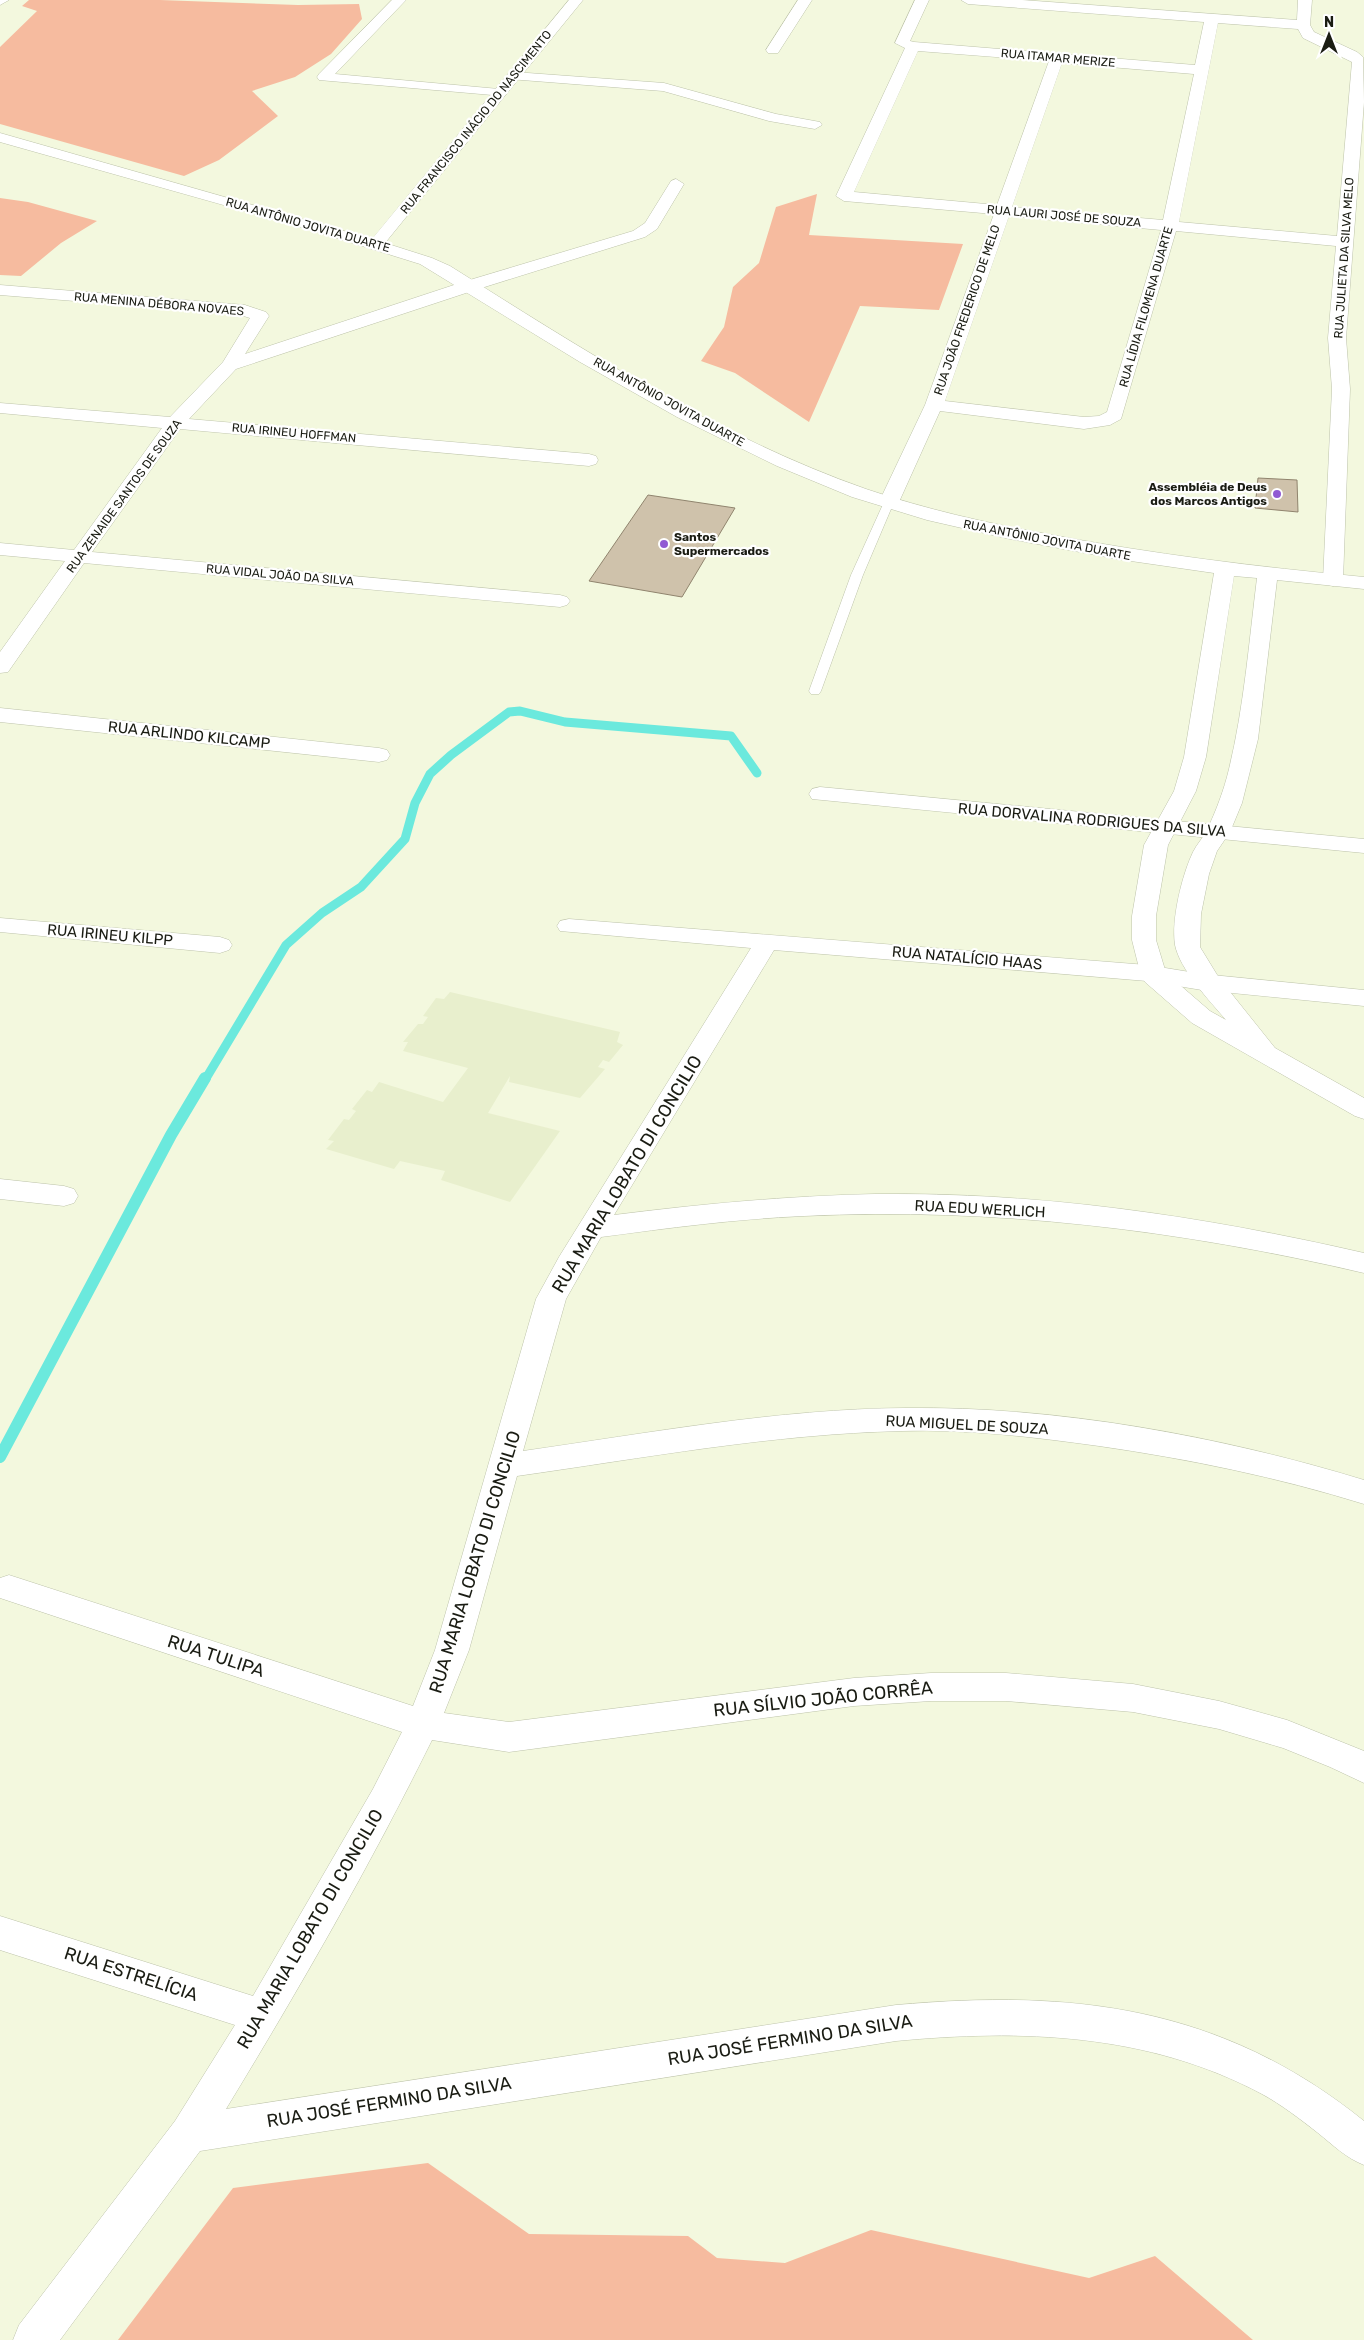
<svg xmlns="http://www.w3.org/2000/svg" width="1364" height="2340" viewBox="0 0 1364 2340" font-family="Rubik,sans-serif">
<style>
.built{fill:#e8efcd}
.green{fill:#f6bb9f}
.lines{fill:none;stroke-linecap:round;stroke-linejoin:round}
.stream-far1{stroke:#6be9dd;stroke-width:9}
.stream{stroke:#6be9dd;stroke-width:12}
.building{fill:#cfc2ab;stroke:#90846e}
.lane-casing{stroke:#bdc3aa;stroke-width:1}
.street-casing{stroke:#bdc3aa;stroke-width:1}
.secondary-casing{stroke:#bdc3aa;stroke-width:1}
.lane{fill:#fff;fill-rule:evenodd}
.street{fill:#fff;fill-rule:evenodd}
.secondary{fill:#fff;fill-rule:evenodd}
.poi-dot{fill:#915ad3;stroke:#fff;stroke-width:2}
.labels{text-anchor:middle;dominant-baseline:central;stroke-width:4.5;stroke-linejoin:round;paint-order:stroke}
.far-street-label{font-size:12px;fill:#1a1c13;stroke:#fff}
.far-poi-label{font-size:12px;font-weight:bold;fill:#1a1c13;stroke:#fff;text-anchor:end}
.street-label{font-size:15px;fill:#1a1c13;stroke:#fff}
.near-street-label{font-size:18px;fill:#1a1c13;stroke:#fff}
</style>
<rect width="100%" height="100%" fill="#f3f8de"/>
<!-- built -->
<path class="built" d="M450,992L620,1032L617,1042L623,1045L609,1062L603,1060L598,1067L605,1069L580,1098L509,1082L510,1076L488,1113L560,1131L510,1202L441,1180L445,1171L400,1161L394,1169L326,1149L334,1141L328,1140L344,1119L349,1120L356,1111L352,1109L367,1090L372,1092L379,1082L443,1102L468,1068L403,1051L408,1042H403L418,1024H423L428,1017L423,1016L436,998L444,999Z"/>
<!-- green -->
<path class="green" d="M29,0H160L298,5L359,4L362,19L331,54L295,77L252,91L278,116L219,160L184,176L0,124V47L37,11L22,6Z
M817,194L809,235L963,244L939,310L860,306L809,422L735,373L701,361L724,327L733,287L759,263L776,207Z
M0,198L28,202L97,221L61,243L21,276L0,275Z
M428,2163L529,2234L688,2236L717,2258L785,2263L871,2230L1089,2278L1155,2256L1253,2340H118L233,2188Z"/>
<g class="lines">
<!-- stream-far1 -->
<path class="stream-far1" d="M205,1080L286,945L322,913L361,887L405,839L415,803L430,774L451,755L509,712L520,711L565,722L731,736L757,773"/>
<!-- stream -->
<path class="stream" d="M0,1457L171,1135L205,1078"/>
</g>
<!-- building -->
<path class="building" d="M1258,478L1297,480L1298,512L1255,508Z
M648,495L735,508L682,597L589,581Z"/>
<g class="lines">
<!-- lane casing -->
<g class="lane-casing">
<path id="lane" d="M889,499L894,502L863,575L821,691L819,694H811L809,691L851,575L884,502Z"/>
</g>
<!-- street casing -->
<g class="street-casing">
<path id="street" d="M0,0H9L0,5Z
M392,0H406L335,74L499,89L504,90L506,93L504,96L319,80L317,77L319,74Z
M798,0H812L778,53H768L766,50Z
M915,0H929L910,41L914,42L1195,65L1204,22L968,4L961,0H1022L1297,20L1298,0H1312L1310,25L1314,32L1357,52L1363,57L1364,102L1346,338L1350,389L1343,580L1340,584L1333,586L1326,584L1323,580L1332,389L1328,338L1336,246L1176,231L1121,419L1110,425L1084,429L940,411L899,502L896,506H882L879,502L925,405L994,214L844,201L836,196L905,48L895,43ZM1218,23L1298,29L1303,38L1352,62L1337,236L1179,222ZM918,51L1049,61L997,205L854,192ZM1062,63L1194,74L1163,220L1012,207ZM1009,216L1161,230L1107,412L1099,416L1084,417L945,401Z
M514,72L664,83L776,114L820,122L822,125L815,129L769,121L663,91L509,79L507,76Z
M676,179L684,184L657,229L645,237L475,290L236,369L189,419L589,454L596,456L598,460L596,464L589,466L180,429L92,552L560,595L567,597L570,601L567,605L560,607L84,563L8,672L0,673V652L65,561L0,555V543L74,550L162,428L0,413V403L170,417L223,362L250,318L237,314L0,295V285L245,305L266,312L269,316L245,354L463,282L633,231L645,223L671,181Z
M0,708L379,748L387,750L390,755L387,760L379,762L0,722Z
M820,787L1364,839V853L812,799L809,794L812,789Z
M0,918L220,937L229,940L232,945L229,950L220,953L0,932Z
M569,919L1147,965L1202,974L1364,990V1006L1202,990L1147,981L774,950L614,1215C701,1204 787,1196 875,1194C1040,1192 1203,1216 1364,1253V1273C1180,1230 994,1207 804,1216C736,1219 668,1228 601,1237L566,1299L523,1451C650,1433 778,1409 905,1408C1056,1406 1220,1436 1364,1480V1504C1277,1477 1189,1459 1099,1446C1034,1437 968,1429 902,1431C772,1434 644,1458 517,1476L469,1650L444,1713L509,1722L854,1678L931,1673H1006L1133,1684L1219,1701L1287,1720L1364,1751V1783L1330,1767L1283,1748L1219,1729L1133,1712L1006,1701H931L854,1706L509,1752L432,1740C370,1866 299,1989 226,2109L896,2005C1073,1989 1221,2006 1364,2121V2165C1346,2158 1333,2145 1318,2133C1300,2119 1282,2105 1262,2094C1148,2033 1021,2029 896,2041L200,2151L60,2340H13L19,2325L175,2121L235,2025L0,1950V1916L253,1996L373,1789L402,1732L0,1598V1578L9,1575L413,1706L435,1650L536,1299L559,1257L751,948L560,931L557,926L560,921Z
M0,1179L64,1186L74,1189L78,1196L74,1203L64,1206L0,1199Z"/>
</g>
<!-- secondary casing -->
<g class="secondary-casing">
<path id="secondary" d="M569,0H583L385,243L432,258L450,266C582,349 718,437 866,489C925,509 986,523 1047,534C1152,554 1258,567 1364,577V589L1277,580L1258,739L1242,803L1230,832L1217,851L1209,874L1201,914L1200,947L1219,978L1275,1048L1364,1098V1119L1355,1116L1192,1023L1145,982L1141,976L1132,940V916L1144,845L1174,791L1184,757L1214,573L1117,559L1010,539L927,520L852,497L777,466L677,417L580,362L420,264L298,226L0,142V133L372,239ZM1234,576L1257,578C1249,642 1244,707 1229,769C1224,790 1216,811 1207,830C1203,838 1197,844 1193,852C1182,875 1171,920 1175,945C1180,970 1210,1001 1226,1020L1210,1011L1166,973L1156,940V916L1168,845L1196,791L1206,757Z"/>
</g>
<!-- lane -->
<use href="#lane" class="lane"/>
<!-- street -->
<use href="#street" class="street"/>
<!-- secondary -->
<use href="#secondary" class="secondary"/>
</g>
<!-- markers -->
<g class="poi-dot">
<circle cx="1277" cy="494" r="5"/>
<circle cx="664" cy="544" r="5"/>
</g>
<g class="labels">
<!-- far-street labels -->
<g class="far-street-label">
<text transform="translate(1058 58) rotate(5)">RUA ITAMAR MERIZE</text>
<text transform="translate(476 122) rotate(-51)">RUA FRANCISCO INÁCIO DO NASCIMENTO</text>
<text transform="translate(1064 216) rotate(5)">RUA LAURI JOSÉ DE SOUZA</text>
<text transform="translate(308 225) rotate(16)">RUA ANTÔNIO JOVITA DUARTE</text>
<text transform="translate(1344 258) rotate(-86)">RUA JULIETA DA SILVA MELO</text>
<text transform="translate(159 304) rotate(5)">RUA MENINA DÉBORA NOVAES</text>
<text transform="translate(1146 307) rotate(-74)">RUA LÍDIA FILOMENA DUARTE</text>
<text transform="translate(967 310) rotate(-71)">RUA JOÃO FREDERICO DE MELO</text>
<text transform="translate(669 402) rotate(29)">RUA ANTÔNIO JOVITA DUARTE</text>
<text transform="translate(294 433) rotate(5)">RUA IRINEU HOFFMAN</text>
<text transform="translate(124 496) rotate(-54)">RUA ZENAIDE SANTOS DE SOUZA</text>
<text transform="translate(1047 540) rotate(11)">RUA ANTÔNIO JOVITA DUARTE</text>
<text transform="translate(280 575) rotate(5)">RUA VIDAL JOÃO DA SILVA</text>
</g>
<!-- far-poi labels -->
<g class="far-poi-label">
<text x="1267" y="487">Assembléia de Deus<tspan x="1267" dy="14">dos Marcos Antigos</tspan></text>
<text x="674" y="537" text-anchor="start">Santos<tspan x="674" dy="14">Supermercados</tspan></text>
</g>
<!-- street labels -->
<g class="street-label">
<text transform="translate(189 735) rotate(6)">RUA ARLINDO KILCAMP</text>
<text transform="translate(1092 820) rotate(5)">RUA DORVALINA RODRIGUES DA SILVA</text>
<text transform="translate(110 935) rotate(5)">RUA IRINEU KILPP</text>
<text transform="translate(967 958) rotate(5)">RUA NATALÍCIO HAAS</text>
<text transform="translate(980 1209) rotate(3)">RUA EDU WERLICH</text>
<text transform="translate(967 1425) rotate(3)">RUA MIGUEL DE SOUZA</text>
</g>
<!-- near-street labels -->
<g class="near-street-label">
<text transform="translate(627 1174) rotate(-59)">RUA MARIA LOBATO DI CONCILIO</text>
<text transform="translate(475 1562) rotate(-73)">RUA MARIA LOBATO DI CONCILIO</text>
<text transform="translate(216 1656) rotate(18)">RUA TULIPA</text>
<text transform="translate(823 1699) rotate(-6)">RUA SÍLVIO JOÃO CORRÊA</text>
<text transform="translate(310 1929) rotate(-60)">RUA MARIA LOBATO DI CONCILIO</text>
<text transform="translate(131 1974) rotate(18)">RUA ESTRELÍCIA</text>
<text transform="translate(790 2040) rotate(-9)">RUA JOSÉ FERMINO DA SILVA</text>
<text transform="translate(389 2102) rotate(-9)">RUA JOSÉ FERMINO DA SILVA</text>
</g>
</g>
<!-- north arrow -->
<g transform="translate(1329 35)" stroke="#ffffff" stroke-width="4" paint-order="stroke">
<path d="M0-4L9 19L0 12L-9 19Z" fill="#1a1c13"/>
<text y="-8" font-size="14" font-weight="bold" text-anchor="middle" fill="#1a1c13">N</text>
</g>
</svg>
